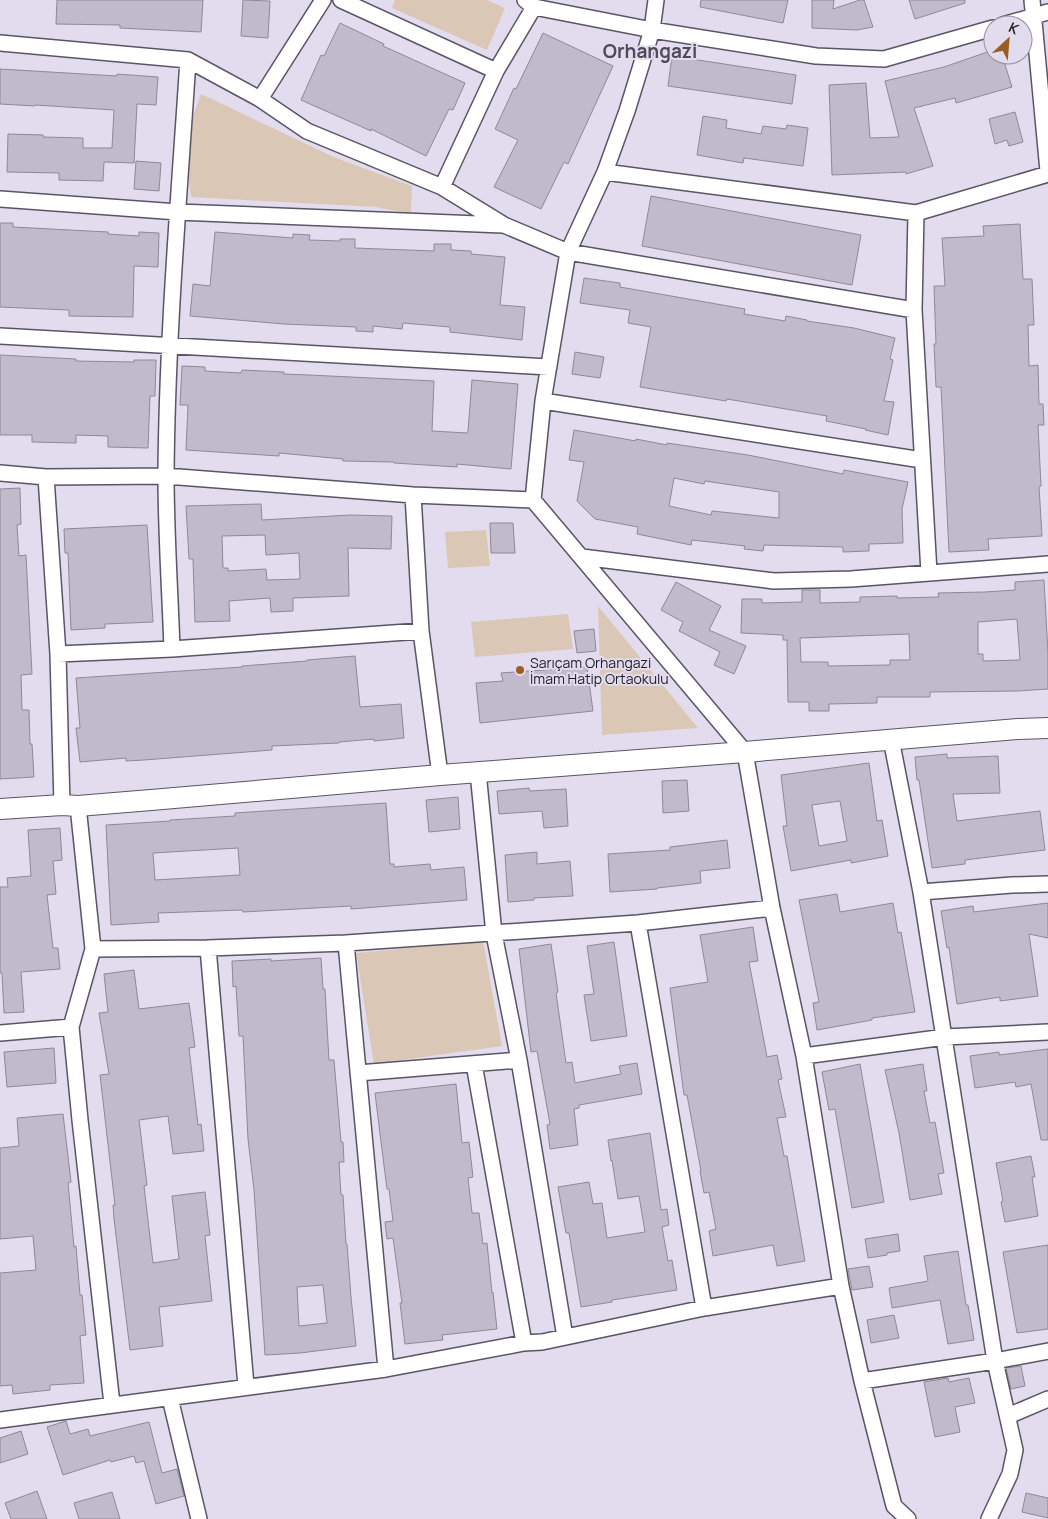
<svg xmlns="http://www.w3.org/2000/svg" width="1048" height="1519" viewBox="0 0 1048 1519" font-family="Manrope,sans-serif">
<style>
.green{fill:#dbc7b6}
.building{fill:#c0bacb;stroke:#8e8899;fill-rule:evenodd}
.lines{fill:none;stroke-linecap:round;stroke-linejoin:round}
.street-casing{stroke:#595564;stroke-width:18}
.secondary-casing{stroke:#595564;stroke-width:22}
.street{stroke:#fff;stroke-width:15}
.secondary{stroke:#fff;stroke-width:20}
.poi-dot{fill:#9a5f20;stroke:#e2dcee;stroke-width:2}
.labels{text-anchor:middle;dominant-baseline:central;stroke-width:4;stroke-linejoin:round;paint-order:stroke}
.poi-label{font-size:14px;fill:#1f1d23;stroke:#e2dcee;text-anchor:start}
.district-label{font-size:19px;font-weight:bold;fill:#4f4a59;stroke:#e2dcee}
</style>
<rect width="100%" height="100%" fill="#e2dcee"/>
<!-- green -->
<path class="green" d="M395,0H487L505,8L487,50L392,8Z
M201,94L336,158L412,186L411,214L376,207L191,197L186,156L192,119Z
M486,530L490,566L448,568L445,532Z
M598,606L698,728L602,735Z
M568,614L573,649L475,657L471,622Z
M483,941L502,1046L374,1064L356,953Z"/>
<!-- building -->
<path class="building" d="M57,0H203L201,32L120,28V25L56,24Z
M243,0L270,1L268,38L241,36Z
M701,0H788L783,23L700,7Z
M812,0H834L833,9L860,0H864L873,27L857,30L812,28Z
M909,0H965V3L915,19Z
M340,23L384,44L383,46L465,83L453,110L449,109L426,156L371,129V131L301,100L321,55L324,56Z
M543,33L613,66L568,164L564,162L541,209L494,187L518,140L495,129L514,88L516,89Z
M993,50V55H1002L1012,87L956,103L955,98L914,108L933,166L906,174V172L832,175L829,85L866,83L870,138L899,137L885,81L944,67Z
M672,56L796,75L792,104L668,86Z
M0,69L117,76V74L158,77L156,105L137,104L134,163L104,162L103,181L59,180V173L7,172L8,134L43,135V137L83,138V148H112L114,110L35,105V106L0,104Z
M1015,112L1023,142L1009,146L1007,140L995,144L989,119Z
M703,116L727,120L726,128L761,134L763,126L786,129L787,125L808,128L803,166L744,158L743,163L697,155Z
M136,161L161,163L159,191L134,189Z
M651,196L861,235L852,285L642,246Z
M0,223H13V227L108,232V234L139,236V232L159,233L158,267L134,266L133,317L69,316V310L0,307Z
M1020,224L1023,279H1032L1034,325H1028L1029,366L1038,365L1039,404H1043L1044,425H1038L1041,486L1039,487L1042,536L988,539L989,550L949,552L941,387H936L934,344H936L934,286H945L942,238L984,236L983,226Z
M215,232L293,238V234L310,235L309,240L340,241V239H355V248L434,251V244H451V250L471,251V254L505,257L500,305L525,307L522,340L450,332V327L403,323L402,329L373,326V332L356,331V327L284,324L190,316L193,284L210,286Z
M584,278L620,283V287L745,309L744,314L785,321L786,316L807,320V321L854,328L895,338L890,359L893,360L884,401L894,402L888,435L865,430L866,429L826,421L827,416L727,399L726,401L640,387L651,327L628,323L630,310L580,303Z
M575,352L604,357L600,378L572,374Z
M0,355L76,359V361L134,362V360H156L155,396H150L148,448L108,447V436L76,435V443L32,442V435H0Z
M182,366L205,367V371L241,373L242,370L284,372V374L309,375L434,381L432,431L467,433L468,431L472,380L518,384L511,469L457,464V467L394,463V462L343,461V459L279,453V456L186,450L188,405H180Z
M574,430L636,441V439L667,445V443L748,455L843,474L844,470L908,482L902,509L903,543L869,544V551L843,552V547L764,545L763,551L744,549L745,546L692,540L691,545L637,534L638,527L595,519L577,501L584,462L569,460ZM674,478L704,484L705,481L779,492V518L712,511L711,515L669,506Z
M20,488L21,524L17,525L19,556L26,555L32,674L21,675L22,710H29L30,744H32L34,777L0,779V489Z
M261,504L262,520L350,515L392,516L391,549L348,548L349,596L293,598V611L271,612L270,598L229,601L230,621L195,622L193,559H189L186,506ZM265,535L266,555L299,553L300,579L267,580L266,569L228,571V568H223L222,536Z
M490,523H513L515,553H491Z
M147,525L153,622L105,624V628L71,630L68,553H65L64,529Z
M1044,580L1048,653V689L1017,691L930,692V697H877V703L829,704V711H809V702H788L787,640H783V635L741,633L742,599H762V603L802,602V590H820V603L860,602V597L897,596V598L939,597L938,593L985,592L1015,590V582ZM1017,619L1020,660L983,661V654H978V622ZM909,634L910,660H890V665L828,666V662H801L800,638Z
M676,582L721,606L709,630L746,646L734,674L714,665L720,652L679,631L683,622L661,610Z
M594,629L596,651L577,653L574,631Z
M355,656L360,707L401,704L404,738L374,741V739L339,742V743L272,746V750L144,760L126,761V758L80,762L76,728H80L76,678L242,667V666L307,661V660Z
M587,667L593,711L480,723L476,683L503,681L501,673Z
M947,754V758L998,756L1000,793L953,794L957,821L1040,811L1045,850L965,860V864L932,868L919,780H917L915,757Z
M869,763L877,821L882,820L888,856L851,863V860L791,871L783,826H787L781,775ZM840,801L847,841L819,846L812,805Z
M687,780L689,811L663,813L662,781Z
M529,788L530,791L566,789L568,826L544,828L542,811L499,814L497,791Z
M458,797L460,829L429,832L426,800Z
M386,803L390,864H394V867L430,864L431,870L464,867L467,900L351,909V906L243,912L242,910L158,913L159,922L111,925L106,825L170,821V820L235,816V813ZM238,848L240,875L155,880L153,853Z
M60,828L62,860L53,861L56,894L47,895L53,948H58L60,969L21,972L24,1012L4,1013L2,973H0V887H8L7,878L31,876L28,830Z
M727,840L730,868L700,871L701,883L657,888V889L610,892L608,854L670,850V847Z
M537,852V864L570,861L573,896L534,898V900L508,902L505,855Z
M837,894L840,912L893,903L898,933L901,932L915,1012L872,1018V1020L817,1030L813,1003L819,1002L799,900Z
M1048,903V938L1029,934L1038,996L1000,1001V997L957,1004L949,947L947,948L941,911L973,906L974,912Z
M753,927L758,961L749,962L767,1057L777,1055L782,1079L778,1080L786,1117L777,1118L784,1156H787L805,1261L777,1266L773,1245L713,1256L709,1231L716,1229L709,1192L704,1193L700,1171H701L687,1095H684L670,988L708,982L700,935Z
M614,942L627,1036L591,1041L584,995L594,994L587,946Z
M551,944L558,992L556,993L566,1063L572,1062L575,1083L621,1074L619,1066L637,1063L642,1094L579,1105V1108L574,1109L578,1145L550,1149L547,1125L550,1124L537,1051L531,1052L519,949Z
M321,958L323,989H325L329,1060H334L341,1142H343L344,1162H339L341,1195H343L346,1244H347L351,1297L356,1346L300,1353L265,1355L254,1190L248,1139L243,1036H239L236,986L233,987L232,961L271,959V961ZM323,1285L327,1323L299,1326L297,1287Z
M134,970L139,1009L189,1003L195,1047L189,1048L198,1125L201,1124L204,1151L173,1154L168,1116L139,1120L147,1185L144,1186L153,1263L179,1259L172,1196L205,1192L210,1235L205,1236L212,1301L159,1307L163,1346L130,1350L114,1219L113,1205H115L100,1075L109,1074L99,1013L108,1012L104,974Z
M54,1048L56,1083L7,1087L4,1052Z
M1048,1049V1140H1041L1031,1084L1016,1087L1015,1082L975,1088L970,1056L999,1052V1055Z
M860,1064L884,1202L852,1208L835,1109L829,1110L822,1072Z
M923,1064L927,1091H924L930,1123L935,1122L944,1173L938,1174L942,1194L910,1200L899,1133L885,1070Z
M456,1084L462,1143L469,1142L473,1177L468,1178L472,1213H479L483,1244L487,1243L492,1293L493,1292L497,1329L442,1335L443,1340L405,1344L400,1303H402L393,1238L387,1239L385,1222L393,1221L389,1189H387L381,1142L375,1093Z
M63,1114L71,1182L68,1183L74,1247L76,1246L80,1295H82L86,1335L80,1336L84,1383L50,1385V1390L13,1394L12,1385L0,1386V1273L36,1270L33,1236L0,1239V1148L19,1146L17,1118Z
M650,1133L661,1210L667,1209L669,1225L662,1227L668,1261L672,1260L677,1290L612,1300V1302L581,1307L569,1233H566L558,1187L589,1182L593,1204L602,1203L607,1238L645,1232L639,1196L618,1199L612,1160L611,1161L608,1140Z
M1031,1156L1035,1177H1032L1038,1216L1005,1222L1001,1202L1003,1201L996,1163Z
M898,1234L900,1251L887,1253V1255L868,1258L865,1239Z
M1048,1245V1329L1017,1333L1003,1252Z
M958,1251L966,1305H968L974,1340L948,1344L940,1300L892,1308L889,1288L928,1281L924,1256Z
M869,1266L873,1287L852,1290L848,1269Z
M894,1315L899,1338L871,1343L867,1320Z
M1021,1366L1025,1386L1011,1389L1006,1368Z
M948,1378L949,1382L969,1378L975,1403L955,1407L960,1432L935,1437L924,1382Z
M66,1421L70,1434L88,1429L90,1436L149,1422L162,1473L177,1469L184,1496L156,1504L144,1461L136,1463L134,1456L111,1462L110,1460L63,1475L47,1427Z
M21,1431L28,1454L0,1463V1438Z
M37,1491L47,1519H11L5,1503Z
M112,1492L120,1519H79L74,1503Z
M1026,1493L1048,1498V1518L1022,1512Z"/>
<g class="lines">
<!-- street casing -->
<g class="street-casing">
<path id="street" d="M341,0L496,71
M525,0L534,7L652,30L816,56L884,59L993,28
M656,0L652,30L627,111L605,172L568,252L543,401L533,500L745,752L772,908L804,1056L841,1286L862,1381L894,1506L908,1519
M1032,0L1048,171
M1003,25L1048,12
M0,43L188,60L260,99L307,131L442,187L504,225L568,252L914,310
M260,99L323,0
M605,172L916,213L1048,174
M442,187L496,71L534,7
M0,199L178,212L503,225
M916,213L914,310L929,573
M0,336L549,367
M543,401L922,460
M0,473L46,477L166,476L413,495L533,500
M46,477L58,654L62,805
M413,495L421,631L440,775
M582,557L774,581L851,579L1048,564
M172,649C170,591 166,533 166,475C167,337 179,198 188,60
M58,654L172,649L421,631
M891,739L921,892L995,1361L1015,1450L1010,1474L989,1519
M478,772L494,934L519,1060L565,1337
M78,806L93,949L71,1027L80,1120L112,1404
M921,892L1012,885L1048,884
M638,923L704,1308
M346,943L386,1369
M208,948L246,1386
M93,949L208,948L346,943L638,923L772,908
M0,1033L71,1027
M804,1056L945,1037L1048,1032
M474,1064L524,1343
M358,1073L519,1060
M862,1381L995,1361L1048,1351
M170,1398L199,1519
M1008,1416L1048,1399
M0,1420L386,1369L524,1343L542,1342L704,1308L841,1286"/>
</g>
<!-- secondary casing -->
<g class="secondary-casing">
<path id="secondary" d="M0,809L62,805L78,806L151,800L440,775L745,752L1018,729L1048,728"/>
</g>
<!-- street -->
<use href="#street" class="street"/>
<!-- secondary -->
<use href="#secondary" class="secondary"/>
</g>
<!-- markers -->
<circle class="poi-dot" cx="520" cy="670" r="5"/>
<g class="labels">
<!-- poi labels -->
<g class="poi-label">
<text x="530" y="662">Sarıçam Orhangazi<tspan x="530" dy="16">İmam Hatip Ortaokulu</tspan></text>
</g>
<!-- district labels -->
<g class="district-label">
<text x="650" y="51">Orhangazi</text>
</g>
</g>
<!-- north arrow -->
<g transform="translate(1008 40) rotate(26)"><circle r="24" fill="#e2dcee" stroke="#94909d"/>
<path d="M0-4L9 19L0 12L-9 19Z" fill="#9a5f20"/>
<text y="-8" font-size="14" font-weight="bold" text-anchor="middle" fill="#1f1d23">K</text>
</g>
</svg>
